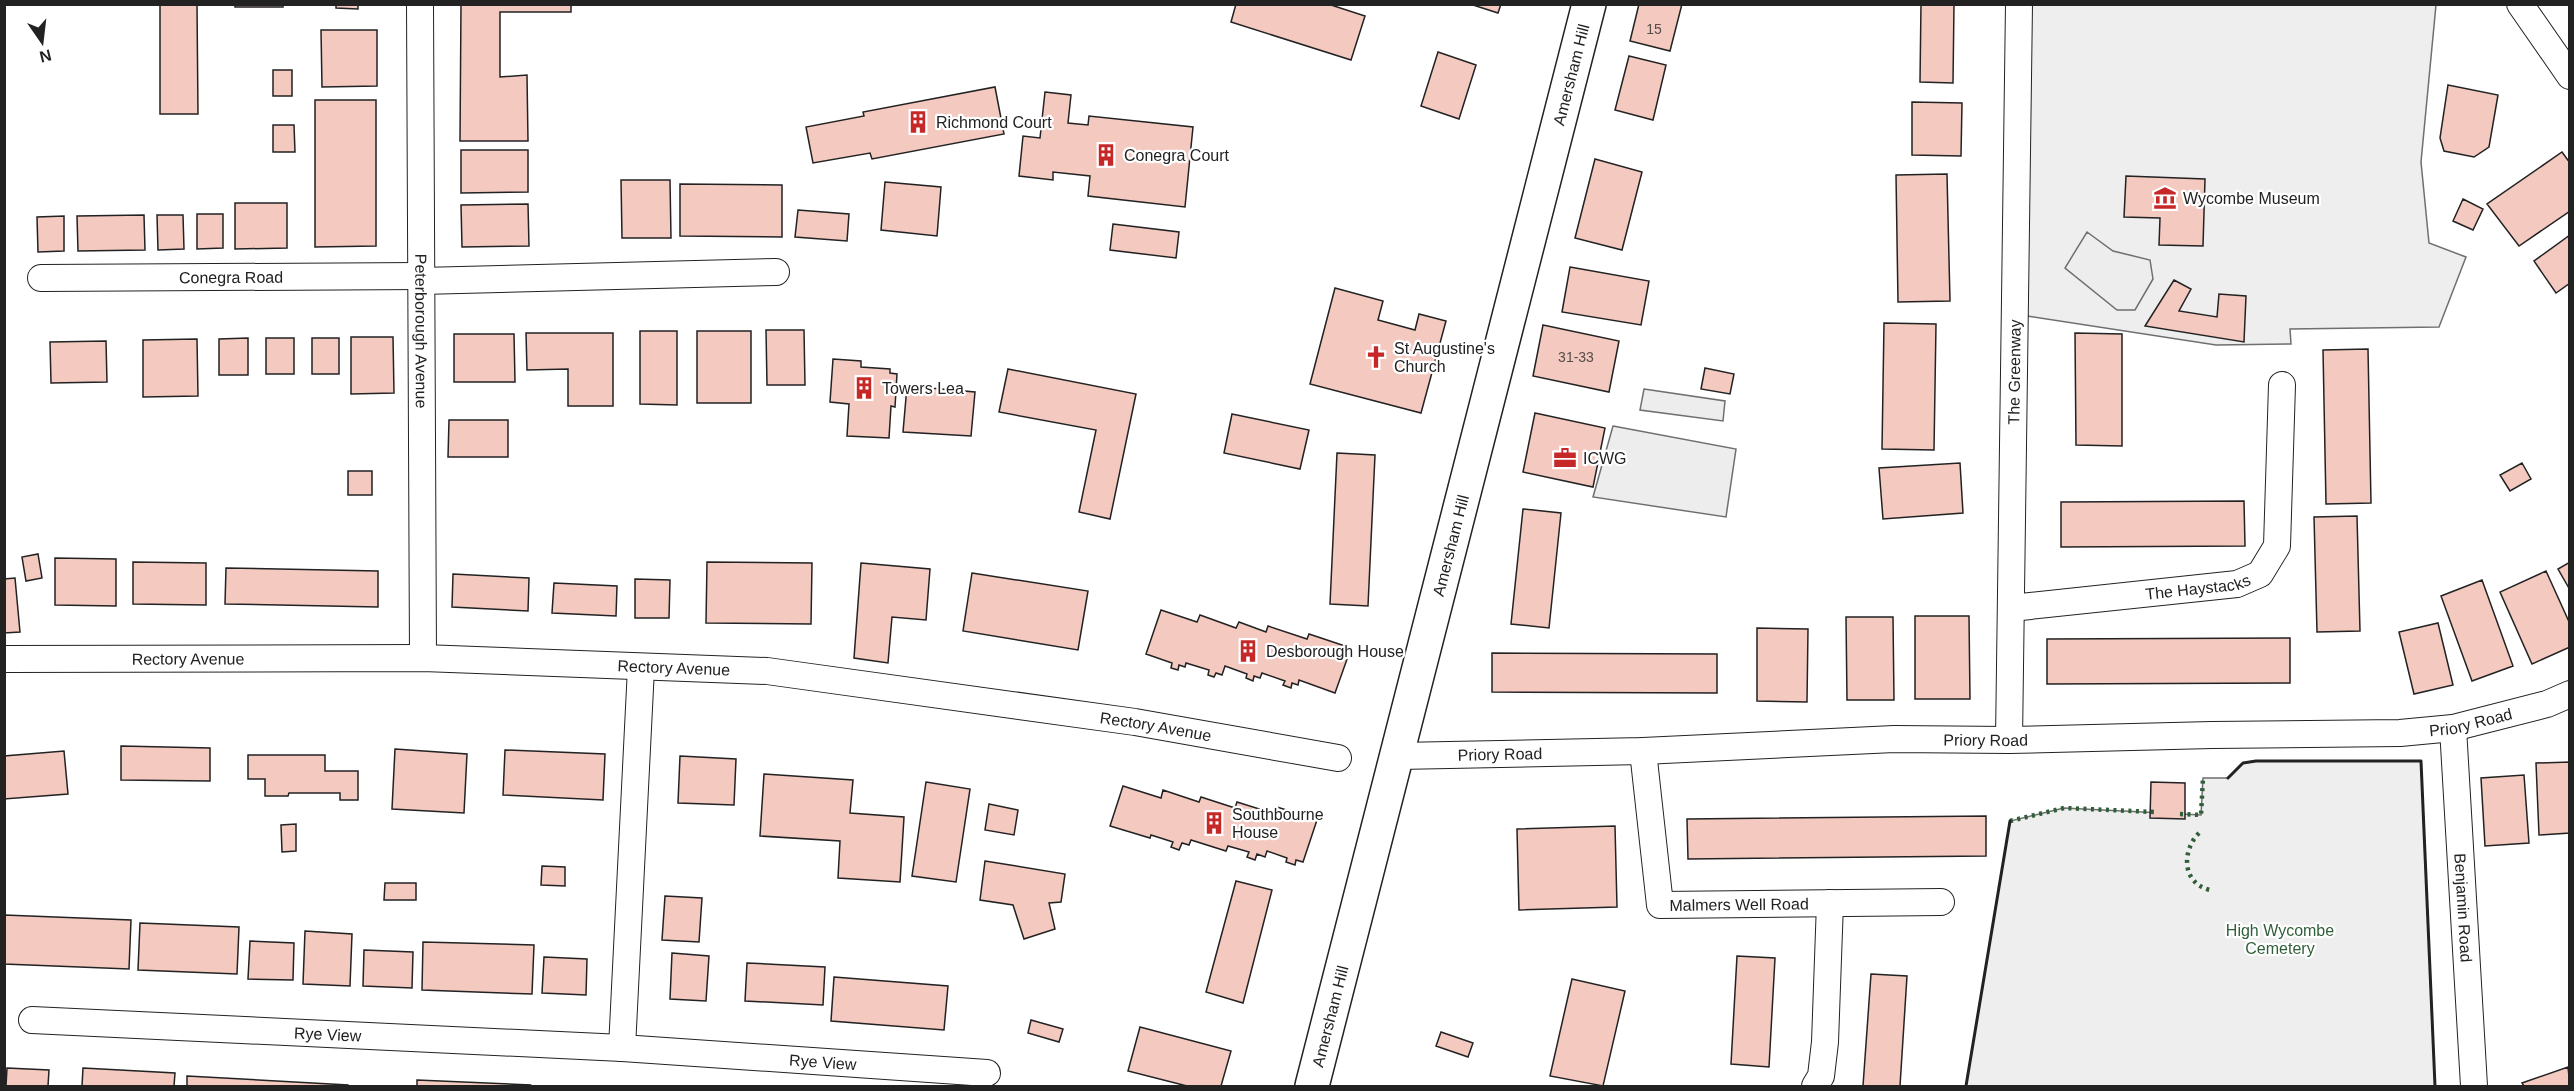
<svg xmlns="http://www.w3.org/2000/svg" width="2574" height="1091" viewBox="0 0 2574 1091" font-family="Arial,sans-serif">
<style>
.green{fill:#eee;stroke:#6f6f6f;stroke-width:1.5}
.parking{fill:#ededed;stroke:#6f6f6f;stroke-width:1.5}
.building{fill:#f3c9c0;stroke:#222;stroke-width:1.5}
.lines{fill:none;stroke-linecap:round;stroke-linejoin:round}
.street-casing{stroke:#222;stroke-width:28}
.primary-casing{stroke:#222;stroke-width:36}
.street{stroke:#fff;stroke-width:26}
.primary{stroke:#fff;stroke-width:33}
.hedge{stroke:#2f5e38;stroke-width:4.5;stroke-dasharray:3 4.5;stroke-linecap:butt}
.wall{stroke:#222;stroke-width:3}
.labels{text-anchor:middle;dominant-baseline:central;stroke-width:4.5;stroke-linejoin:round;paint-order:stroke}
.number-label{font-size:14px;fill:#564c4a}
.street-label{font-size:16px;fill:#222;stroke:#fff}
.poi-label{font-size:16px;fill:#222;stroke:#fff;text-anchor:start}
.park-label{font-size:16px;fill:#2f5e38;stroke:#fff}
</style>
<rect width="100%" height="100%" fill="#fff"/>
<!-- green -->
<path class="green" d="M2025,5H2436L2421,162L2429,243L2466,257L2439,327L2290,329L2291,344L2216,345L2027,316Z
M2256,761H2421L2435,1086H1966L2010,821L2064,808L2201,815L2203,778H2228L2243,763Z"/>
<!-- parking -->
<path class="parking" d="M2087,232L2113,251L2150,260L2153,279L2135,310H2117L2065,268Z
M1644,389L1725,401L1723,421L1640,410Z
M1613,426L1736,449L1726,517L1593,497Z"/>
<!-- building -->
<path class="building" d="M4,4H145V5H4Z
M160,4H197L198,114H160Z
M235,4H283V7H235Z
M336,4H358V9L336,8Z
M461,4H571V12H500V77L527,75L528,141H460Z
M1236,4H1328L1365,16L1351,60L1231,22Z
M1470,4H1501L1498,13Z
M1639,4H1682L1670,51L1630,41Z
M1921,4H1954L1953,83L1920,82Z
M321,30H377V86L322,87Z
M1438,52L1476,65L1459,119L1421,106Z
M1629,56L1666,65L1653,120L1615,110Z
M273,70H292V96H273Z
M2448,85L2498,95L2489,147L2474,157L2444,151L2440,138Z
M995,87L1004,134L872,159L870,153L813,163L806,127L864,116L863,112Z
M1045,92L1071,95L1068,123L1088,125L1089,116L1193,127L1185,207L1088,196L1090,176L1053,172V180L1019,176L1023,136L1040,138Z
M315,100H376V246L315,247Z
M1912,102L1962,103L1961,156L1912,155Z
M273,125H294L295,152H273Z
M461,150H528V192L461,193Z
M2562,152L2570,163V211L2519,246L2487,204Z
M1595,159L1642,172L1622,250L1575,238Z
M1947,174L1950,301L1898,302L1896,175Z
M2126,176L2205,179L2203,246L2159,245L2160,218L2124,217Z
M621,180H670L671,238H622Z
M885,182L941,187L937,236L881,230Z
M680,184L782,185V237L680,236Z
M2463,199L2483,209L2473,230L2453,221Z
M235,203H287V248L235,249Z
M528,204L529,246L462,247L461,205Z
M798,210L849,214L847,241L795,237Z
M197,214H223V248L197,249Z
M144,215L145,250L78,251L77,216Z
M157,215H183L184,249L158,250Z
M64,216V251L38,252L37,217Z
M1113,224L1179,232L1176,258L1110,250Z
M2570,235V283L2556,293L2534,261Z
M1570,267L1649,281L1641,325L1562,312Z
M2174,280L2191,289L2179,311L2217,317L2219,294L2246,296L2244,342L2145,326Z
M1335,288L1383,301L1378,320L1415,330L1419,314L1446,321L1421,413L1310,384Z
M1884,323L1936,324L1934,450L1882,449Z
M1543,325L1619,341L1609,392L1533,376Z
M766,330H804L805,385H767Z
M640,331H677V405L640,404Z
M697,331H751V403H697Z
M526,333H613V406H568V369L527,370Z
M2075,333L2122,334V446L2076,445Z
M454,334H514L515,382H454Z
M351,337H393L394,393L351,394Z
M248,338V375H219V339Z
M266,338H294V374H266Z
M312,338H339V374H312Z
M197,339L198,396L143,397V340Z
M106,341L107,382L51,383L50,342Z
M2368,349L2371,503L2326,504L2323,350Z
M833,359L861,361V367L890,369V373L897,374L895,407L891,406L889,438L847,436L849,404L830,402Z
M1705,368L1734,374L1730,394L1701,389Z
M1008,369L1136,394L1110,519L1079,512L1096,430L999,412Z
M907,386L975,392L971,436L903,432Z
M1535,413L1605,428L1593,487L1523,472Z
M1232,414L1309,430L1300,469L1224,453Z
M449,420H508V457H448Z
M1337,453L1375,455L1368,606L1330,604Z
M1960,463L1963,513L1883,519L1879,468Z
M2522,463L2531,479L2510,491L2500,475Z
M348,471H372V495H348Z
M2244,501L2245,546L2061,547V502Z
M1523,509L1561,513L1549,628L1511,624Z
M2357,516L2360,631L2317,632L2314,517Z
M38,554L42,578L26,581L22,557Z
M55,558L116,559V606L55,605Z
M133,562L206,563V605L133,604Z
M707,562L812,563L811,624L706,623Z
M2570,562V590L2558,569Z
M861,563L930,569L926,620L892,617L888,663L854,658Z
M226,568L378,571V607L225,604Z
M2546,571L2570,624V647L2532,664L2500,592Z
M972,573L1088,591L1078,650L963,631Z
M453,574L529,578L528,611L452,607Z
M15,578L20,632L4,633V579Z
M635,579L670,580L669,618H635Z
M2482,580L2513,666L2472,681L2441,596Z
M554,583L617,586L616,616L552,613Z
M1161,610L1197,622L1200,615L1236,628L1239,622L1266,632L1268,626L1307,639L1309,634L1351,648L1335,693L1299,680L1298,685L1292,683L1291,688L1283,685L1285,681L1262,673L1260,678L1254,676L1253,681L1246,678L1247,674L1225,666L1222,675L1216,673L1214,677L1208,675L1209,670L1186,663L1185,667L1179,665L1178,670L1171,668L1172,663L1146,654Z
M1915,616H1969L1970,699H1915Z
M1846,617H1893L1894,700H1847Z
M2438,623L2453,685L2414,694L2399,632Z
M1757,628L1808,629L1807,702L1757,701Z
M2290,638V683L2047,684V639Z
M1492,653L1717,654V693L1492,692Z
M121,746L210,748V781L121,780Z
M395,749L467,754L464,813L392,809Z
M505,750L605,754L603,800L503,795Z
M64,751L68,794L4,799V756Z
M248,755H325V771H358V800H340V793H289L288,796H265V779H248Z
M680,756L736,759L734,805L678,803Z
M2570,762V833L2539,835L2536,763Z
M764,774L853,780L850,813L904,817L900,882L838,878L840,841L760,836Z
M2524,775L2529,843L2485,846L2481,778Z
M926,782L970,789L956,882L912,876Z
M2151,782L2185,783V819L2150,818Z
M1123,786L1161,798L1163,790L1199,802L1201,797L1235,808L1237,802L1275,814L1277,807L1317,820L1303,862L1296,860L1295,865L1286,862L1287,858L1267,851L1265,857L1257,854L1255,860L1247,857L1249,852L1228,846L1226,851L1191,840L1189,845L1182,843L1179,850L1171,847L1173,842L1151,835L1150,838L1110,826Z
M989,804L1018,810L1014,835L985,830Z
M1986,816V856L1688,859L1687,819Z
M296,824V851L282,852L281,825Z
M1615,826L1617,907L1519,910L1517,829Z
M985,861L1065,874L1061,902L1049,903L1055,929L1024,939L1013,905L980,900Z
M542,866L565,867V886L541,885Z
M1236,881L1272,890L1243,1003L1206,992Z
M385,883H416V900H384Z
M665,896L702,898L699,942L662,940Z
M4,915L131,920L129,969L4,964Z
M140,923L239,927L237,974L138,970Z
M305,931L352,934L350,986L303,984Z
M250,941L294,943L293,980L248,979Z
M423,942L534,945L532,994L422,990Z
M364,950L413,952L412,988L363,986Z
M672,953L709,956L706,1001L670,999Z
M1737,956L1775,958L1769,1067L1731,1064Z
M544,957L587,959L586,995L542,993Z
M747,963L825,967L823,1005L745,1001Z
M1871,974L1907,976L1900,1086H1863Z
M834,977L948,986L944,1030L831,1021Z
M1572,979L1625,991L1603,1086L1550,1076Z
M1031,1020L1063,1029L1059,1042L1028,1033Z
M1140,1027L1231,1051L1221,1086H1187L1128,1071Z
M1441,1032L1473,1043L1468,1057L1436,1046Z
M2568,1067L2570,1086H2524L2522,1083Z
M7,1068L49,1070L48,1086H6Z
M83,1068L175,1073L174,1086H82Z
M187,1076L348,1085V1086H187Z
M417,1080L530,1085L529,1086H417Z"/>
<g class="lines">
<!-- street casing -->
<g class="street-casing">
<g id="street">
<path id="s1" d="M420,4L423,658"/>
<path d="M2520,4L2570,76"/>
<path id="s2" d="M41,278L421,276"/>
<path d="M421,281L776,272"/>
<path id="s3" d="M2011,608L2237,584L2260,574L2277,546L2282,385"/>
<path id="s4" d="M4,659L423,658L767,671L1135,722L1338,758"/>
<path id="s5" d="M2453,728L2474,1086"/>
<path id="s6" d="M2009,740L2019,4"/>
<path id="s7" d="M1643,751L1660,905L1941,902"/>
<path id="s8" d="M1398,756L1643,751L1894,739L2009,740L2212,735L2400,733L2453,728L2547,704L2570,694"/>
<path id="s9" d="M32,1020L622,1048L987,1073"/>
<path d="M622,1048L641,668"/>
<path d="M1815,1086L1821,1076L1825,1042L1830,903"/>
</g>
</g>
<!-- primary casing -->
<g class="primary-casing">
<g id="primary">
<path id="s10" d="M1312,1086L1589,4"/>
</g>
</g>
<!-- street -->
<use href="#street" class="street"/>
<!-- primary -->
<use href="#primary" class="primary"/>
<!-- hedge -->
<path class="hedge" d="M2180,814L2201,815L2203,778
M2010,821L2064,808L2154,812
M2199,833C2182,850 2181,883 2210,890"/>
<!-- wall -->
<path class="wall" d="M2228,778L2243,763L2256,761H2421L2435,1086
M1966,1086L2010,821"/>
</g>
<!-- icons -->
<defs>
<g id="building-bare" transform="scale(1.8)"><path d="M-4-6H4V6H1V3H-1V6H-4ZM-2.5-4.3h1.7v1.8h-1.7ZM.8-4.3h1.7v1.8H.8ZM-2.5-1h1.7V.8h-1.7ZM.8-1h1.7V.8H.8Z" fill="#c62828" stroke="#fff" stroke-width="2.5" paint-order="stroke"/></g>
<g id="museum-bare" transform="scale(1.8)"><path d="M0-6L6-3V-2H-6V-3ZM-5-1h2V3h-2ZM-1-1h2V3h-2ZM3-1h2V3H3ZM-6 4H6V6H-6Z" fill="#c62828" stroke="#fff" stroke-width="2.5" paint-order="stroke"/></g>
<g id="church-bare" transform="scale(1.8)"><path d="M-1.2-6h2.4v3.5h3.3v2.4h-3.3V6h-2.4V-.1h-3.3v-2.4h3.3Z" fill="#c62828" stroke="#fff" stroke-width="2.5" paint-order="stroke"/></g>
<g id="office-bare" transform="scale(1.8)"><path d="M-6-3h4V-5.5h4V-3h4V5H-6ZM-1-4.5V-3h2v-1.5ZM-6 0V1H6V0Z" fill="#c62828" stroke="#fff" stroke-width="2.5" paint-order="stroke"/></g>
</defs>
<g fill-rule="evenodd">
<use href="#building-bare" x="918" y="122"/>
<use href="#building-bare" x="1106" y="155"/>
<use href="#museum-bare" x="2165" y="198"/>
<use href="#church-bare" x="1376" y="357"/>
<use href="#building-bare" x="864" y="388"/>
<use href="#office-bare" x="1565" y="458"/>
<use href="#building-bare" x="1248" y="651"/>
<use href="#building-bare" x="1214" y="823"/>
</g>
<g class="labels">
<!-- number labels -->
<g class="number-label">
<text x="1654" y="29">15</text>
<text x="1576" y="357">31-33</text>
</g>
<!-- street labels -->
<g class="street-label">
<text stroke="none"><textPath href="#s10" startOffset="1044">Amersham Hill</textPath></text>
<text stroke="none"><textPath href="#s2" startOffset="190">Conegra Road</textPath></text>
<text stroke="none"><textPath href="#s1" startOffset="327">Peterborough Avenue</textPath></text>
<text stroke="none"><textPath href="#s6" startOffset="368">The Greenway</textPath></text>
<text stroke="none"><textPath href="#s10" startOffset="558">Amersham Hill</textPath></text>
<text stroke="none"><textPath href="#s3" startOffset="188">The Haystacks</textPath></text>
<text stroke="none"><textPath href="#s4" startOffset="184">Rectory Avenue</textPath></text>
<text stroke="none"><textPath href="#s4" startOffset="670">Rectory Avenue</textPath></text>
<text stroke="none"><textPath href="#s8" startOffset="1074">Priory Road</textPath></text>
<text stroke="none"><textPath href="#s4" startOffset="1156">Rectory Avenue</textPath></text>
<text stroke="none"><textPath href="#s8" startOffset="588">Priory Road</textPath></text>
<text stroke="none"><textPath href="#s8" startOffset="102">Priory Road</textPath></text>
<text stroke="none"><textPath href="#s7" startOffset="234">Malmers Well Road</textPath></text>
<text stroke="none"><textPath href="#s5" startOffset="180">Benjamin Road</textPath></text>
<text stroke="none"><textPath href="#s10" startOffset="72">Amersham Hill</textPath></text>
<text stroke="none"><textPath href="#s9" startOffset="296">Rye View</textPath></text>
<text stroke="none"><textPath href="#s9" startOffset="792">Rye View</textPath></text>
</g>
<!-- poi labels -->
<g class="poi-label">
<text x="936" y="122">Richmond Court</text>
<text x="1124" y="155">Conegra Court</text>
<text x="2183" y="198">Wycombe Museum</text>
<text x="1394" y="348">St Augustine's<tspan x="1394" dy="18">Church</tspan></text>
<text x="882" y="388">Towers Lea</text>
<text x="1583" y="458">ICWG</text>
<text x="1266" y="651">Desborough House</text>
<text x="1232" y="814">Southbourne<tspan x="1232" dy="18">House</tspan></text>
</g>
<!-- park labels -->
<g class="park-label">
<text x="2280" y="930">High Wycombe<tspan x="2280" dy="18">Cemetery</tspan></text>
</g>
</g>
<!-- border -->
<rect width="2574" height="1091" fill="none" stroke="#222222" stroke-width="12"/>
<!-- north arrow -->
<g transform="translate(42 42) rotate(166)" stroke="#ffffff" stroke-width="4.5" paint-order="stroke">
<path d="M0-4.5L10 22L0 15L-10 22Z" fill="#222222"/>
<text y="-9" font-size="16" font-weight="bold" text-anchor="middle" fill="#222222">N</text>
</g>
</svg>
